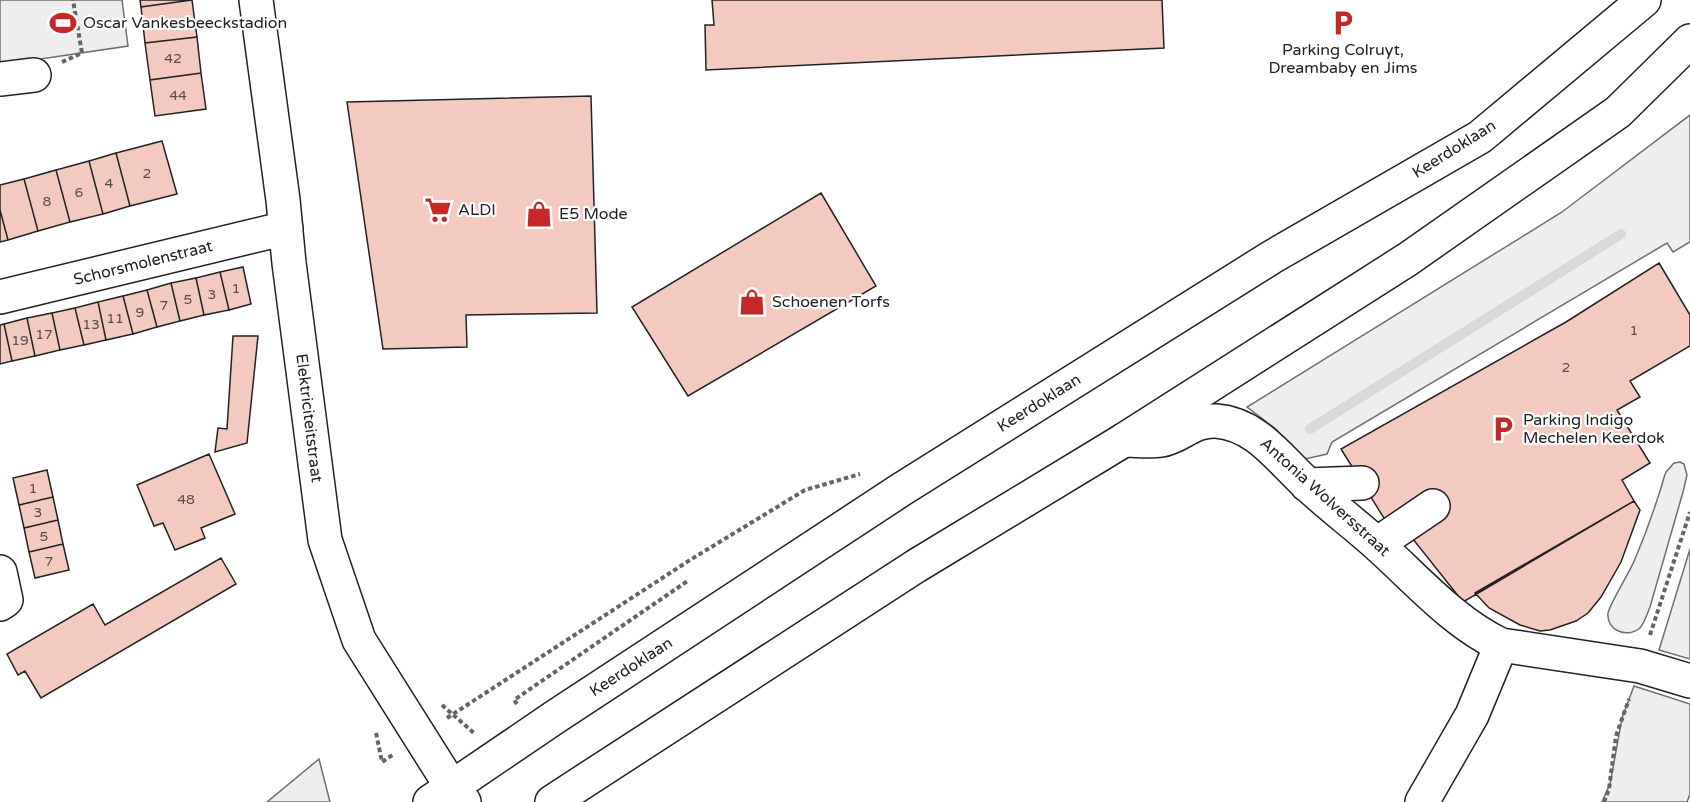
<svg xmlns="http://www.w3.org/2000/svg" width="1690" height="802" viewBox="0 0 1690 802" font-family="'Varela Round',sans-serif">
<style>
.green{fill:#eee;stroke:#6f6f6f;stroke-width:1.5}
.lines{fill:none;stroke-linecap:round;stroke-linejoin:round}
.stream{stroke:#d9d9d9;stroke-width:10}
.building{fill:#f3c9c0;stroke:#222;stroke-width:1.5}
.minor-casing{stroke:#222;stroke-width:36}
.major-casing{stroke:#222;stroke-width:36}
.path{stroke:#646464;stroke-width:4;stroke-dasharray:4.5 3;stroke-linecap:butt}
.minor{stroke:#fff;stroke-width:33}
.major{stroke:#fff;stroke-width:33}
.labels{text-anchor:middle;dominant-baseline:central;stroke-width:4.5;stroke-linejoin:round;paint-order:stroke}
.number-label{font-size:14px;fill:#564c4a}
.poi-label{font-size:16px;fill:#222;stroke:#fff;text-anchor:start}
.street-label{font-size:16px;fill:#222;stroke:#fff}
</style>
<rect width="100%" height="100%" fill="#fff"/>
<!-- green -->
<path class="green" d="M0,0H122L128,46L0,65Z
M1690,115V242L1673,252L1667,243L1332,442L1327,454L1305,459L1292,449L1277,430L1247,407L1562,212Z
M1680,462L1684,464L1687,475L1683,492L1650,607C1647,614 1645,622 1640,628C1627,639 1606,630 1608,613C1610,603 1630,572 1635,559C1644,538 1652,516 1659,494C1662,486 1663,479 1666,472L1674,463Z
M1690,549V659L1659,650Z
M1634,686L1690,704V794L1687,802H1602L1610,784L1622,718Z
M319,759L330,802H267Z"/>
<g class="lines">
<!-- stream -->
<path class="stream" d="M1310,429L1621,234"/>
</g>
<!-- building -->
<path class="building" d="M140,0H192L141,7Z
M192,0L197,37L145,43L141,7Z
M712,0H1162L1164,48L706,70L705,25H714Z
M197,37L201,73L150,80L145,43Z
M201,73L206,109L155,116L150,80Z
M591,96L597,313L466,315L467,347L383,349L347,102Z
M162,141L177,194L130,206L116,153Z
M116,153L130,206L103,214L89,161Z
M89,161L103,214L70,222L56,170Z
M56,170L70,222L38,231L24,179Z
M24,179L38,231L8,240L0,210V185Z
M821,193L876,286L688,396L632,307Z
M0,210L8,240L0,242Z
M1659,263L1690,315V346L1630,381L1640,397L1617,410L1650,463L1622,480L1634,501L1463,602L1409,534L1387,523L1341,449L1566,322Z
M243,267L251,304L229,310L220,272Z
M220,272L229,310L204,315L196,278Z
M196,278L204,315L180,321L171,283Z
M171,283L180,321L157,327L147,290Z
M147,290L157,327L133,334L123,296Z
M123,296L133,334L106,340L98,302Z
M98,302L106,340L84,345L75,308Z
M75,308L84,345L60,350L52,313Z
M52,313L60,350L35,356L27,318Z
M27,318L35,356L12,361L4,324Z
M4,324L12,361L0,364V325Z
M233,336H258L247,443L215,452L218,428L227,429Z
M209,454L235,514L201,528L205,538L175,550L163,523L154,526L137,485Z
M47,470L53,497L19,505L13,478Z
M53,497L58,520L24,528L19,505Z
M1634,501L1640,510L1621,562L1601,597L1588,613L1576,621L1550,630L1540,631L1520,625L1489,608L1475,593Z
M58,520L63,544L29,552L24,528Z
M63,544L69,570L35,578L29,552Z
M221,558L236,584L41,698L25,671L18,675L7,654L93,604L105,625Z"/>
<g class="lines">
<!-- minor casing -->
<g class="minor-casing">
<path id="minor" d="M256,0L283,200L289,263L325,540L359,640L451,786L464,802
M0,79L34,75
M0,297L286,228
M1124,440C1136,440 1149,442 1161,440C1181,437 1191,420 1216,421C1257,424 1280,460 1308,485C1330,506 1355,524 1378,545C1417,580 1453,622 1501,645L1640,666L1690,681
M1307,485L1362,483
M1377,544L1433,506
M0,572L6,600L0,604
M1422,802L1472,715L1501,645"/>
</g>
<!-- major casing -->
<g class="major-casing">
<path id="major" d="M430,802L555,717L902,489L1272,257L1480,137L1644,0
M552,802L916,566L1124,440L1408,259L1618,112L1690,41"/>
</g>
<!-- path -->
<path class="path" d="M62,62L82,53L73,0
M1650,635L1690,512
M517,704L514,700L689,580
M442,705L475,734
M447,718L690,560L805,490L860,474
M376,733L382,762L394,754
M1604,802L1609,789L1616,736L1629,699"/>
<!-- minor -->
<use href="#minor" class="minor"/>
<!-- major -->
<use href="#major" class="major"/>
</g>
<!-- icons -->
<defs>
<g id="stadium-bare" transform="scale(2.07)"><path d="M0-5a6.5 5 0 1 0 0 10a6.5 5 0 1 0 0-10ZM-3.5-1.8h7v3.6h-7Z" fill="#c62828" stroke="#fff" stroke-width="2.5" paint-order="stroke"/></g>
<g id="parking-bare" transform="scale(2.07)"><path d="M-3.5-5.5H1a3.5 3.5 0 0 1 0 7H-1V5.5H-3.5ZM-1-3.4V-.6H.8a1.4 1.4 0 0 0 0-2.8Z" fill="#c62828" stroke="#fff" stroke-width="2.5" paint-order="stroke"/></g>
<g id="supermarket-bare" transform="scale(2.07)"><path d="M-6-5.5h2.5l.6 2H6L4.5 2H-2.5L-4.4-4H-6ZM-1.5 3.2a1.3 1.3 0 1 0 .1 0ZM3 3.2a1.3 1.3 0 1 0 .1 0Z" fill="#c62828" stroke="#fff" stroke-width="2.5" paint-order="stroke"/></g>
<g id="shop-bare" transform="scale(2.07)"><path d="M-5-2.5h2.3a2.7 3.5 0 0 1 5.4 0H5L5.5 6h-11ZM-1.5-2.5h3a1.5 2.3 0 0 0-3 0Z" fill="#c62828" stroke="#fff" stroke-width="2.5" paint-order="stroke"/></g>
</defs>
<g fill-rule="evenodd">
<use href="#stadium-bare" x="63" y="23"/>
<use href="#parking-bare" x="1343" y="23"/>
<use href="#supermarket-bare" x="438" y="210"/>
<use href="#shop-bare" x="539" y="214"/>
<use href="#shop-bare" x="752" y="302"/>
<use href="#parking-bare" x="1503" y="429"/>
</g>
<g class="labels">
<!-- number labels -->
<g class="number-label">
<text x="173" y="58">42</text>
<text x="178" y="95">44</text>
<text x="147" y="173">2</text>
<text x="109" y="183">4</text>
<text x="79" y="192">6</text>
<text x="47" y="201">8</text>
<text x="236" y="288">1</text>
<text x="212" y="294">3</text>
<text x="188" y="299">5</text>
<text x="164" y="305">7</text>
<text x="140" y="312">9</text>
<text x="115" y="318">11</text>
<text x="91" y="324">13</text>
<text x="1634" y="330">1</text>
<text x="44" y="334">17</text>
<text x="20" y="340">19</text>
<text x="1566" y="367">2</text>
<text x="33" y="488">1</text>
<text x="186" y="499">48</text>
<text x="38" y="512">3</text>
<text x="44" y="536">5</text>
<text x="49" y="561">7</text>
</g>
<!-- poi labels -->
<g class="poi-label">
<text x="83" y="23">Oscar Vankesbeeckstadion</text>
<text x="1343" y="50" text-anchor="middle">Parking Colruyt,<tspan x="1343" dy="18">Dreambaby en Jims</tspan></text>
<text x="458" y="210">ALDI</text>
<text x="559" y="214">E5 Mode</text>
<text x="772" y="302">Schoenen Torfs</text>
<text x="1523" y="420">Parking Indigo<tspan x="1523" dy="18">Mechelen Keerdok</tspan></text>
</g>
<!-- street labels -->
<g class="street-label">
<text transform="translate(1454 149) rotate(-32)">Keerdoklaan</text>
<text transform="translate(143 263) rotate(-14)">Schorsmolenstraat</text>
<text transform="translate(1039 403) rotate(-32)">Keerdoklaan</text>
<text transform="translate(309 418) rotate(83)">Elektriciteitstraat</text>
<text transform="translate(1325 497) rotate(42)">Antonia Wolversstraat</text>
<text transform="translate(631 667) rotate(-33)">Keerdoklaan</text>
</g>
</g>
</svg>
